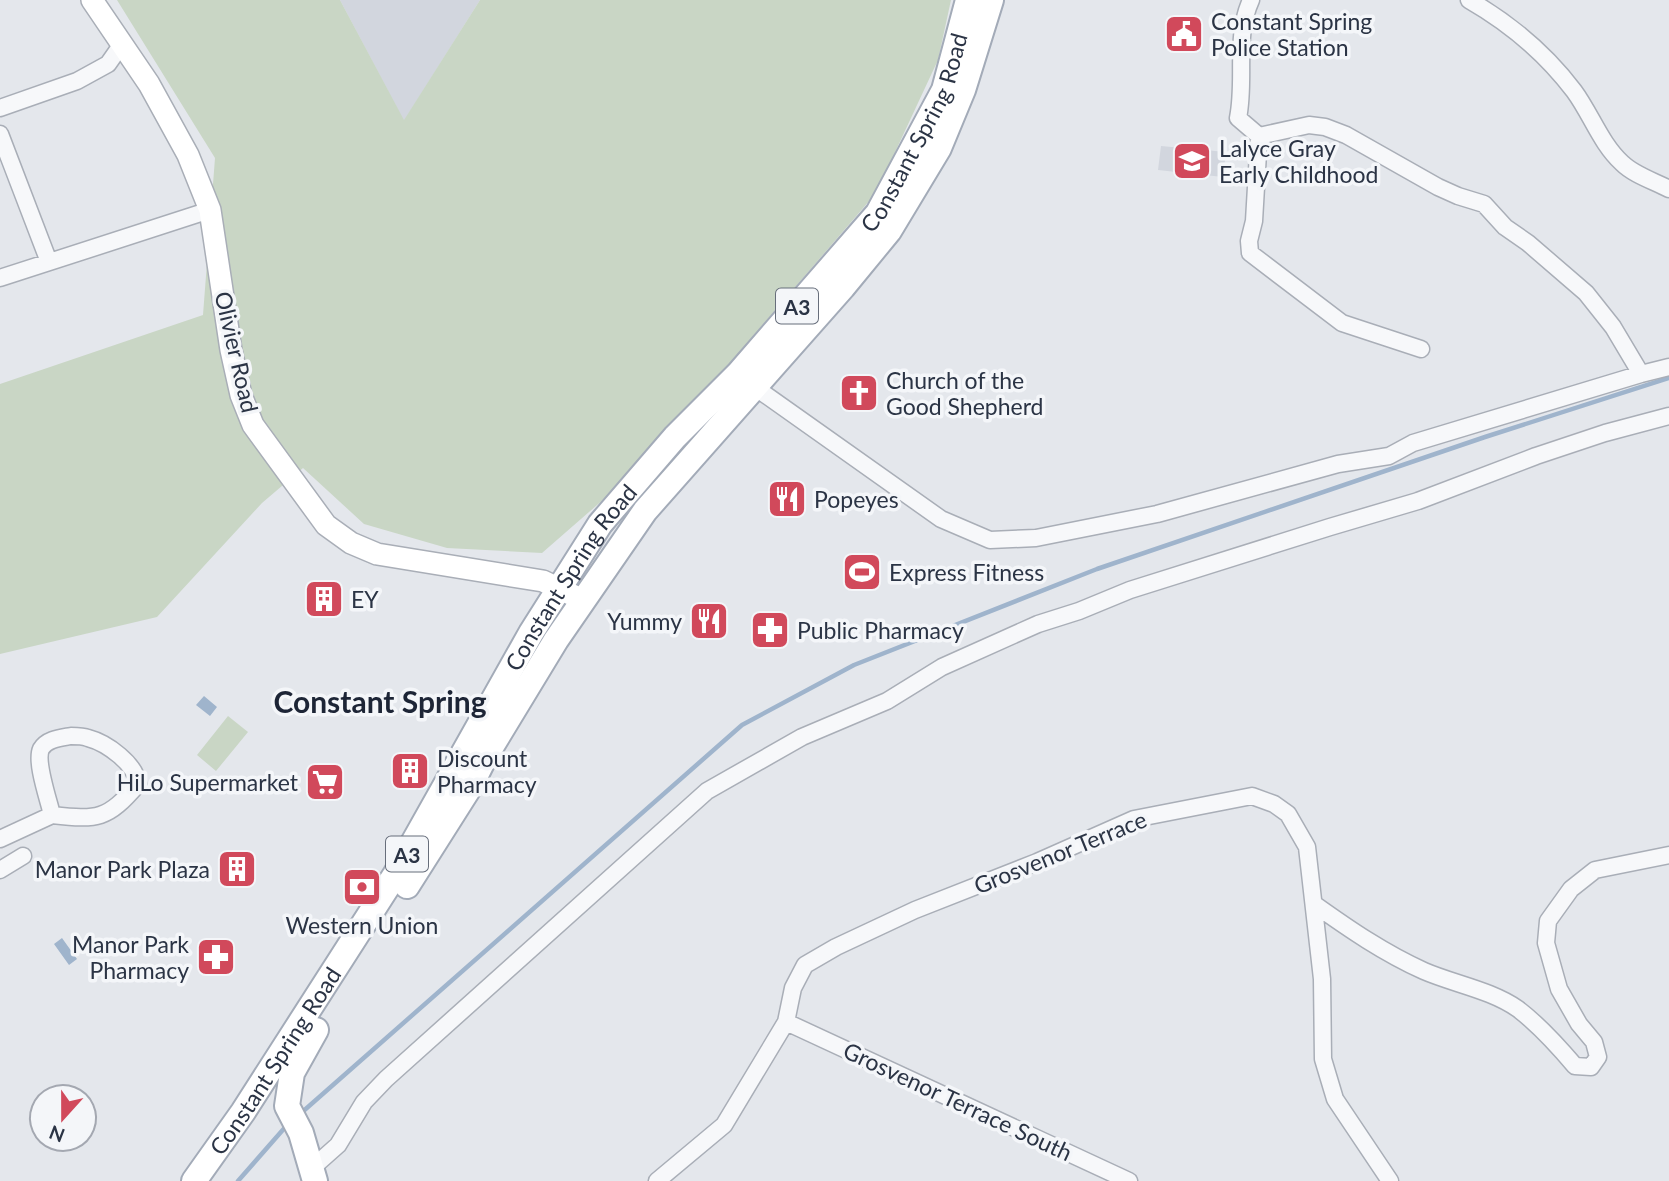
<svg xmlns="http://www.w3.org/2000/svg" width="1669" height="1181" viewBox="0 0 1669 1181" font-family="Lato,sans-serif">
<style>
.built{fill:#d2d6de}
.green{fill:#c9d6c5}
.water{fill:#9fb4cc}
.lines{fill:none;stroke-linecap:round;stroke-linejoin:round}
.stream{stroke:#9fb4cc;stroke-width:4.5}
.street-casing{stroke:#a9aeb7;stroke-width:19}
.secondary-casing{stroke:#a9aeb7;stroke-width:24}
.primary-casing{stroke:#a3abb8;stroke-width:28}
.street{stroke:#f7f8fa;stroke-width:16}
.secondary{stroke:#fff;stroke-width:21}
.primary{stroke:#fff;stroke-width:24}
.labels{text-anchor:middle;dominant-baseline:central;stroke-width:7;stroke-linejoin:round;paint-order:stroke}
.shield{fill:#f4f6f9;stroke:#676e7b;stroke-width:2}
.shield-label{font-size:21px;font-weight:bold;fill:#2b3445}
.poi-label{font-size:23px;fill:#2b3445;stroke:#f4f6f9;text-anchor:start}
.street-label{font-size:23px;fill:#2b3445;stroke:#f4f6f9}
.district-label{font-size:30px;font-weight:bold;fill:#1d2536;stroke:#f4f6f9}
</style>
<rect width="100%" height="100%" fill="#e4e7ec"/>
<!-- built -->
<path class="built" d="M340,0H480L404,121Z
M1161,146L1226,152L1223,177L1158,170Z"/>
<!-- green -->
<path class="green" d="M117,0H340L404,120L480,0H951L938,60L876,193L748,342L675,437L542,553L447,548L364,524L303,468L262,503L157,617L0,654V384L203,315L215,158Z
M228,716L248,732L216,771L197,755Z"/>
<!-- water -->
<path class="water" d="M204,696L217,707L210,716L196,705Z
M62,938L77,959L69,965L54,944Z"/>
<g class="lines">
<!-- stream -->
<path class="stream" d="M300,1114L742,725L854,665L1097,569L1485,437L1669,378
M238,1181L288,1124"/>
<!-- street casing -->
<g class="street-casing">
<path id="street" d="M1251,0C1234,37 1246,79 1238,118L1259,136L1254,221L1249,241L1250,253L1342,323L1421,349
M1469,0C1509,23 1546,54 1574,91C1591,114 1601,144 1622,163C1634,175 1654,181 1669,189
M0,108L77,81L108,64L122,44
M0,134L49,262
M1259,136L1309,125L1325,127L1346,135L1438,187L1458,196L1484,204L1505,227L1528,243L1586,293L1613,327L1641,374
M0,278L210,210
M749,383L941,519L990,540L1036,538L1157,514L1338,464L1389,456L1413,443L1641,374L1669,367
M71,736C76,736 83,736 88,738C107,743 136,764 138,784C107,820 98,820 52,815C49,801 35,762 41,749C47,739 60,738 71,736Z
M0,839L52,815
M0,870L23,856
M1314,904C1349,929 1384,953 1424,971C1454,984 1491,990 1518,1009C1539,1025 1558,1046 1575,1066L1591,1067L1598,1057L1594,1042L1579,1024L1559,989L1546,943L1548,921L1571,889L1595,870L1669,855
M786,1022L1129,1181
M311,1169L338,1145L364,1102L386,1079L707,791L802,737L887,701L942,667L1038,624L1079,611L1130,590L1330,527L1418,501L1536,456L1605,433L1669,416
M657,1181L724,1125L786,1022L793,988L805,965L836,947L915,910L1037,862L1134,819L1252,796L1274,804L1288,814L1307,847L1322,979L1323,1059L1335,1099L1390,1181"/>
</g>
<!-- secondary casing -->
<g class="secondary-casing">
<path id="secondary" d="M92,0L149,84L188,155L210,210L231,350L241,395L253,425L326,525L351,543L377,554L543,581L583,600"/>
</g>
<!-- primary casing -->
<g class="primary-casing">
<g id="primary">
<path d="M407,886L471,785L485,757L556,640L645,511L843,287L889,231L939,148L963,90L991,0"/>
<path id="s1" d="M194,1181L243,1112L395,875L531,633L600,524L675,437L738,374L878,213L944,90L968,0"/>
<path d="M315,1181L301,1133L287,1106L292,1073L316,1030"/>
</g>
</g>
<!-- street -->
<use href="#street" class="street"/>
<!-- secondary -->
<use href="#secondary" class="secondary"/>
<!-- primary -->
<use href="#primary" class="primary"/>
</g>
<!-- icons -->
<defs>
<g id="civic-square" transform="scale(2.0125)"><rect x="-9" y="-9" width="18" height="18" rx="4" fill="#d1495b" stroke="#f4f6f9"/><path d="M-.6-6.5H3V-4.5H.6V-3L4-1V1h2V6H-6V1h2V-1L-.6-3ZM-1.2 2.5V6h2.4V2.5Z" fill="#fff"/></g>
<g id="school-square" transform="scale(2.0125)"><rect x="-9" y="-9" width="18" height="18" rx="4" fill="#d1495b" stroke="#f4f6f9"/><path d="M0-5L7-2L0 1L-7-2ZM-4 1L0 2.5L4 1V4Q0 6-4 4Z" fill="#fff"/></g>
<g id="church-square" transform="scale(2.0125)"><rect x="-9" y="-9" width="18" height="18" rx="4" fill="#d1495b" stroke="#f4f6f9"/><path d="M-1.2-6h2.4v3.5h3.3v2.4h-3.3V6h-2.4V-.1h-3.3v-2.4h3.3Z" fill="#fff"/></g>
<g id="restaurant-square" transform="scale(2.0125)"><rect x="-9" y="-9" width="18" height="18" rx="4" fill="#d1495b" stroke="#f4f6f9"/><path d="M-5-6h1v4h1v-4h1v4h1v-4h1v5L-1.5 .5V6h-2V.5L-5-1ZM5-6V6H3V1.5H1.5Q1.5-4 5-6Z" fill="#fff"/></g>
<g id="stadium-square" transform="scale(2.0125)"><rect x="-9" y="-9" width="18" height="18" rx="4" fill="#d1495b" stroke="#f4f6f9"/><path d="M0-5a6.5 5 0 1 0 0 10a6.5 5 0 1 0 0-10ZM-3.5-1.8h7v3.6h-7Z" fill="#fff"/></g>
<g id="building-square" transform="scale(2.0125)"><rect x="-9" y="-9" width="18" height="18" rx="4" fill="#d1495b" stroke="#f4f6f9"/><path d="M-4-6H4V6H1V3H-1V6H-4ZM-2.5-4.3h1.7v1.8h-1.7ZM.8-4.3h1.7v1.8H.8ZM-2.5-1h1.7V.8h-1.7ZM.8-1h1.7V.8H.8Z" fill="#fff"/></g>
<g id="pharmacy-square" transform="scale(2.0125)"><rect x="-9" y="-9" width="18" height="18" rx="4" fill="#d1495b" stroke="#f4f6f9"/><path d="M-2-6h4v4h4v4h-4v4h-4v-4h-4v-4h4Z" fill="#fff"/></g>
<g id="supermarket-square" transform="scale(2.0125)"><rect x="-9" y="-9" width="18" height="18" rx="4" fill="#d1495b" stroke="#f4f6f9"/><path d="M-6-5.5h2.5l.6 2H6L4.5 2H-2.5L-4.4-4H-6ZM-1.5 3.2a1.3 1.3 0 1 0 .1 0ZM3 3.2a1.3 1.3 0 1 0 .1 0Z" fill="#fff"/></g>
<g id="bank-square" transform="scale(2.0125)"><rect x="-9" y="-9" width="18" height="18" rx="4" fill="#d1495b" stroke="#f4f6f9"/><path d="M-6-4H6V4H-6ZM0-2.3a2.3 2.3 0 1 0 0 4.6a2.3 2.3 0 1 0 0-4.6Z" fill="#fff"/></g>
</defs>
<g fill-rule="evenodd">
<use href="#civic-square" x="1184" y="34"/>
<use href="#school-square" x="1192" y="161"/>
<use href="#church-square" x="859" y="393"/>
<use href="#restaurant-square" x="787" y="499"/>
<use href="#stadium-square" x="862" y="572"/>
<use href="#building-square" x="324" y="599"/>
<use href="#restaurant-square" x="709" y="621"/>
<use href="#pharmacy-square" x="770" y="630"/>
<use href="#building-square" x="410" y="771"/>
<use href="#supermarket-square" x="325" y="782"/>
<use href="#building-square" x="237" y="869"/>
<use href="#bank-square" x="362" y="887"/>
<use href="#pharmacy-square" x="216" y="957"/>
</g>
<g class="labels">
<!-- shield labels -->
<g class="shield">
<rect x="776" y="288.5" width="42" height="35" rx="5"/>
<rect x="386" y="836.5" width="42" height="35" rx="5"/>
</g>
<g class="shield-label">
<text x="797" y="306">A3</text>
<text x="407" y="854">A3</text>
</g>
<!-- poi labels -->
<g class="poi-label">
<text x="1211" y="21">Constant Spring<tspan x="1211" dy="26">Police Station</tspan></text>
<text x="1219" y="148">Lalyce Gray<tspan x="1219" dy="26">Early Childhood</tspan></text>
<text x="886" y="380">Church of the<tspan x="886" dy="26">Good Shepherd</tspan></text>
<text x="814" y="499">Popeyes</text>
<text x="889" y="572">Express Fitness</text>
<text x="351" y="599">EY</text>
<text x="682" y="621" text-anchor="end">Yummy</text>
<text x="797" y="630">Public Pharmacy</text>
<text x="437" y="758">Discount<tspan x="437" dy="26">Pharmacy</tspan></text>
<text x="298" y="782" text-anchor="end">HiLo Supermarket</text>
<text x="210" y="869" text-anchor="end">Manor Park Plaza</text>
<text x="362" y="925" text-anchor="middle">Western Union</text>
<text x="189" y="944" text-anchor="end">Manor Park<tspan x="189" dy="26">Pharmacy</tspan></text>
</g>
<!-- street labels -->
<g class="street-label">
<text stroke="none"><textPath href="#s1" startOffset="1279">Constant Spring Road</textPath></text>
<text transform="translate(237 352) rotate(77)">Olivier Road</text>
<text stroke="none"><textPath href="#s1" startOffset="712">Constant Spring Road</textPath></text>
<text transform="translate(1060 852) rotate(-22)">Grosvenor Terrace</text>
<text stroke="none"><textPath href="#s1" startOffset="145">Constant Spring Road</textPath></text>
<text transform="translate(958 1101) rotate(25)">Grosvenor Terrace South</text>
</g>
<!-- district labels -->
<g class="district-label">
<text x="380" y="701">Constant Spring</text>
</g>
</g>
<!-- north arrow -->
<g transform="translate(63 1118) rotate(201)"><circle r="33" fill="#f4f6f9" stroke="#a4a8b1" stroke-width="2"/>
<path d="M0-5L12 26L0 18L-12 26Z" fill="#d1495b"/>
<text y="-10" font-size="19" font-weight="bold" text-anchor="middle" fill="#2b3445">N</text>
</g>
</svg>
